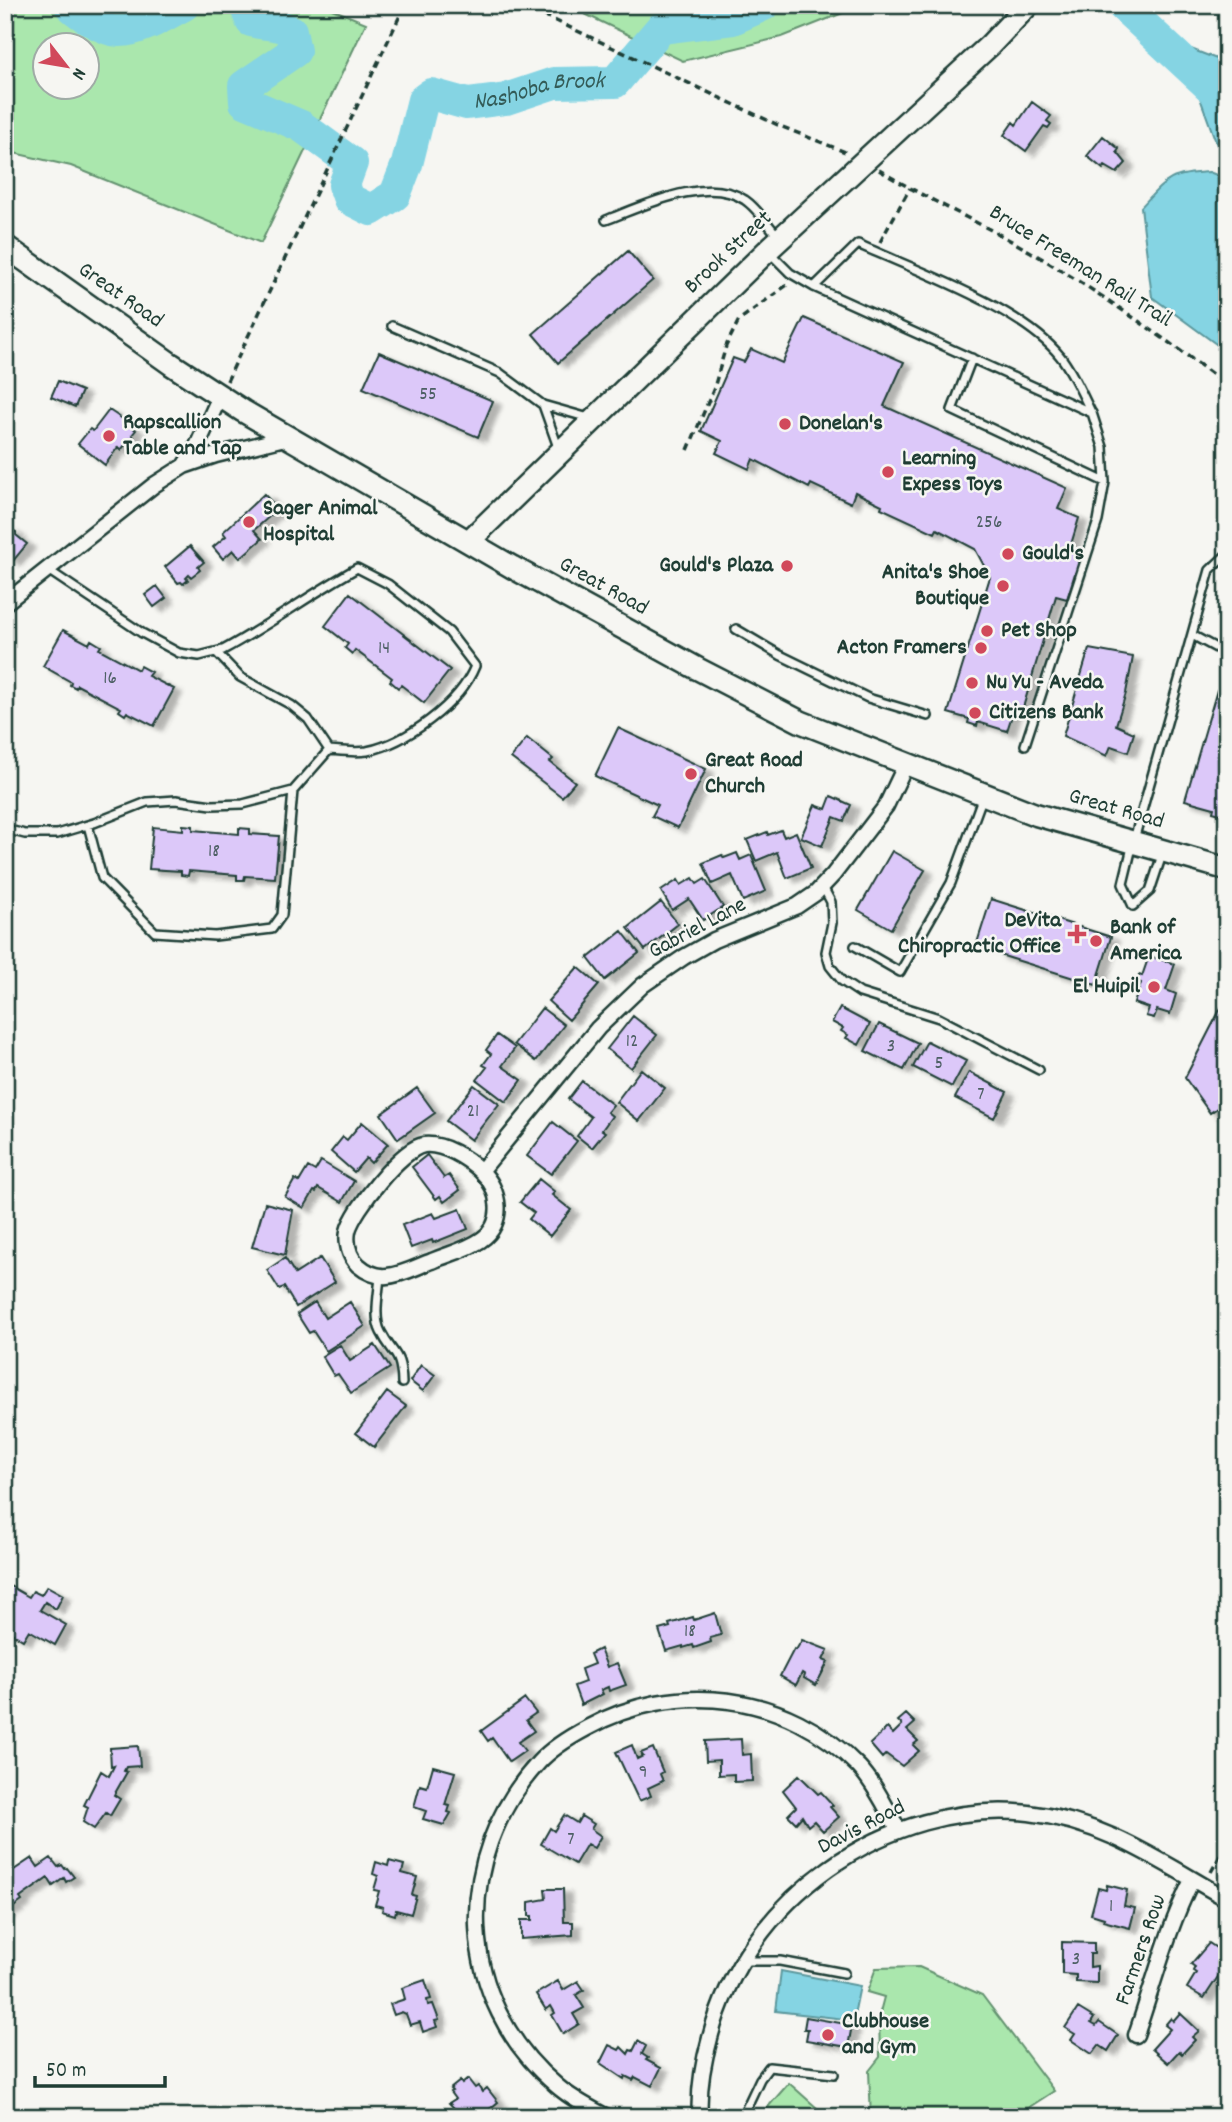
<svg xmlns="http://www.w3.org/2000/svg" width="1232" height="2122" viewBox="0 0 1232 2122" font-family="Dekko,sans-serif">
<style>
.green{fill:#aae7ad;stroke:#649270;stroke-width:2;fill-rule:evenodd}
.water{fill:#85d4e3;stroke:#5c989d;stroke-width:2}
.lines{fill:none;stroke-linecap:round;stroke-linejoin:round}
.river{stroke:#85d4e3;stroke-width:32}
.building{fill:#dcc8f9;stroke:#1f3d34;stroke-width:2;filter:url(#shadow)}
.lane-casing{stroke:#1f3d34;stroke-width:12}
.street-casing{stroke:#1f3d34;stroke-width:19}
.secondary-casing{stroke:#1f3d34;stroke-width:26}
.path{stroke:#1f3d34;stroke-width:3.5;stroke-dasharray:7 5;stroke-linecap:butt}
.lane{stroke:#f6f6f2;stroke-width:7}
.street{stroke:#f6f6f2;stroke-width:14}
.secondary{stroke:#f6f6f2;stroke-width:21}
.poi-dot{fill:#d1495b;stroke:#f6f6f2;stroke-width:2.5}
.labels{text-anchor:middle;dominant-baseline:central;stroke-width:5;stroke-linejoin:round;paint-order:stroke}
.number-label{font-size:19px;fill:#4e6065}
.street-label{font-size:23px;fill:#1f3d34;stroke:#f6f6f2}
.poi-label{font-size:23px;font-weight:bold;fill:#1f3d34;stroke:#f6f6f2;text-anchor:start}
.water-label{font-size:24px;font-style:italic;fill:#335b57;stroke:#f6f6f2}
</style>
<defs>
<filter id="shadow"><feDropShadow dx="8" dy="4.5" stdDeviation="2" flood-color="#0004"/></filter>
</defs>
<rect width="100%" height="100%" fill="#f6f6f2"/>
<filter id="ink" filterUnits="userSpaceOnUse"><feTurbulence type="fractalNoise" baseFrequency=".0143" numOctaves="2"/><feDisplacementMap in="SourceGraphic" scale="14" xChannelSelector="R" yChannelSelector="G"/><feConvolveMatrix kernelMatrix="1 2 1 2 8 2 1 2 1" color-interpolation-filters="sRGB"/></filter>
<g filter="url(#ink)">
<!-- green -->
<path class="green" d="M5,5H111L133,19L155,5H322L366,23L261,243L71,166L5,151ZM46,46H88V88H46Z
M566,5H863L782,37L683,61Z
M919,1967L982,1995L1054,2091L1014,2117H871L869,2071L880,2057L879,2016L884,1997L867,1992L876,1968Z
M789,2083L827,2117H759Z"/>
<!-- water -->
<path class="water" d="M1191,49L1227,63V150L1217,145L1186,59Z
M1209,172L1227,179V352L1152,297L1141,207C1167,179 1169,174 1209,172Z
M781,1971L860,1986L853,2020L776,2011Z"/>
<g class="lines">
<!-- river -->
<g class="river">
<path d="M70,5C80,14 104,31 118,31C139,32 166,15 184,5"/>
<path id="s1" d="M245,5L251,21C267,26 276,22 291,31L295,51L244,86L245,102L301,126L352,163L344,185L349,199L371,210L395,195L407,164L423,100L431,94L467,104L506,99L554,83L615,82L661,28L733,19L764,5"/>
<path d="M1122,5L1222,98H1227"/>
</g>
</g>
<!-- building -->
<path class="building" d="M1032,102L1051,116L1047,121L1051,124L1048,128L1044,126L1026,151L1004,135L1013,122L1016,125Z
M1103,136L1119,149L1117,152L1126,163L1117,173L1105,166L1103,169L1087,156Z
M628,251L653,280L558,363L533,334Z
M804,318L904,362L884,406L1067,488L1058,509L1079,518L1069,551L1081,554L1067,599L1056,596L1022,711L1014,709L1007,731L978,722L977,726L968,723L969,719L948,713L990,577L975,549L937,529L935,533L881,508L882,505L855,492L851,503L811,484L809,488L753,459L749,469L716,453L722,441L701,431L733,358L744,362L751,349L782,363Z
M379,352L493,401L478,437L363,388Z
M58,381L82,391L75,407L51,397Z
M109,410L124,420L126,418L130,421L128,424L136,430L132,435L134,437L132,441L130,439L121,450L118,447L105,465L78,444L90,429L93,431Z
M264,494L278,509L254,530L262,539L240,558L233,550L223,559L213,547L226,536L223,532Z
M7,528L16,532V535L27,544L13,561L5,555Z
M190,546L204,562L198,567L200,570L191,577L189,575L186,578L188,580L183,584L181,582L178,583L165,567Z
M157,586L166,598L154,607L145,595Z
M350,593L450,670L424,703L401,685L398,688L390,681L392,678L355,650L352,654L345,648L348,644L325,626Z
M63,630L89,644L91,640L101,646L99,649L138,670L140,666L151,672L148,676L174,689L154,726L127,712L125,715L119,711L121,708L77,685L76,688L70,685L71,682L43,666Z
M1089,649L1133,657L1126,693L1116,725L1134,733L1128,752L1111,746L1107,756L1063,736Z
M1217,690L1227,693V816L1213,812L1214,808L1185,800Z
M618,728L706,769L678,828L652,816L658,805L595,776Z
M527,738L553,759L550,762L575,782L562,797L511,758Z
M831,796L851,805L844,821L834,817L822,846L801,837L815,805L826,809Z
M183,825L193,826V830L239,834V828L250,829V834L279,836L275,878L245,876L244,880H237V875L189,871L188,876L181,875V871L149,869L153,827L183,830Z
M781,830L784,837L796,832L811,868L787,878L777,852L756,861L747,840L767,832L768,835Z
M892,851L925,870L891,929L858,910Z
M737,853L740,860L751,855L766,891L743,901L732,875L712,884L703,863L722,855L724,858Z
M693,878L697,884L705,879L723,907L703,920L689,899L672,910L661,891L678,880L681,885Z
M991,899L1111,937L1096,985L997,954L998,950L977,943Z
M661,902L678,924L645,950L628,928Z
M622,931L639,953L605,980L588,958Z
M1149,956L1175,964L1166,990L1176,994L1170,1014L1157,1010L1154,1018L1146,1016L1149,1008L1134,1003L1141,983L1137,981L1139,975L1142,976Z
M578,967L599,985L569,1020L548,1001Z
M1227,996V1101L1210,1113L1185,1078Z
M542,1008L564,1025L536,1061L514,1044Z
M840,1008L870,1024L859,1045L846,1038L848,1035L841,1031L843,1028L832,1022Z
M633,1016L657,1035L631,1068L607,1049Z
M879,1024L918,1043L904,1070L865,1051Z
M497,1035L515,1048L502,1066L522,1080L506,1102L477,1080L487,1067L483,1065L491,1054L486,1050Z
M927,1041L966,1061L952,1087L913,1067Z
M641,1069L665,1088L639,1121L616,1102Z
M969,1072L1007,1092L994,1118L955,1098Z
M582,1081L613,1105L607,1112L612,1116L602,1130L605,1132L592,1148L577,1136L591,1117L568,1099Z
M474,1085L499,1104L471,1140L446,1121Z
M417,1088L435,1113L398,1139L381,1114Z
M362,1122L388,1144L371,1163L366,1158L354,1172L331,1152L343,1137L347,1140Z
M553,1122L577,1141L551,1174L527,1156Z
M427,1155L444,1178L449,1175L460,1190L444,1202L440,1196L436,1199L412,1167Z
M321,1161L354,1181L342,1202L318,1188L316,1192L314,1191L304,1208L285,1197L295,1179L299,1182L308,1167L315,1171Z
M539,1179L555,1192L552,1195L571,1210L550,1236L529,1219L534,1213L520,1202Z
M265,1203L293,1210L285,1255L252,1247Z
M460,1209L468,1229L433,1243L432,1240L411,1248L402,1225L433,1213L436,1218Z
M285,1258L295,1274L320,1258L335,1282L296,1307L284,1287L279,1289L267,1270Z
M315,1302L325,1318L350,1302L365,1326L326,1351L313,1331L309,1333L297,1314Z
M340,1345L350,1361L375,1345L390,1368L351,1393L338,1374L334,1376L322,1356Z
M421,1365L435,1375L423,1391L410,1381Z
M387,1392L406,1406L374,1447L356,1433Z
M10,1586L29,1597L33,1591L41,1595L47,1586L63,1595L56,1609L45,1602L40,1610L66,1625L55,1645L29,1630L23,1640L5,1629V1593Z
M715,1613L721,1635L710,1638L711,1642L694,1648L693,1645L683,1648V1646L666,1651L659,1630L670,1627L669,1624L693,1617L694,1620Z
M802,1640L828,1650L823,1660L828,1662L816,1685L804,1678L805,1675L802,1673L796,1685L780,1676L794,1649L796,1650Z
M600,1649L607,1667L617,1663L626,1685L609,1691L608,1687L601,1690L603,1694L581,1705L574,1686L585,1682L581,1669L594,1664L590,1654Z
M525,1699L536,1713L526,1720L534,1731L518,1742L525,1751L509,1762L492,1738L488,1741L481,1731Z
M906,1714L915,1723L907,1730L918,1741L913,1745L919,1751L902,1766L886,1754L882,1758L870,1744L887,1728L893,1734L902,1725L898,1721Z
M741,1739L742,1755L751,1754L752,1781L734,1782V1774L719,1775V1760L706,1761L705,1741Z
M632,1745L637,1759L643,1756L641,1753L653,1748L663,1772L660,1774L663,1781L648,1788L651,1796L639,1801L616,1752Z
M138,1746L140,1766L126,1767L124,1771L127,1772L114,1795L120,1799L110,1816L106,1813L94,1829L83,1822L88,1807L84,1805L101,1771L109,1776L114,1766L111,1767L110,1748Z
M433,1766L455,1772L445,1805L450,1806L448,1812L451,1813L444,1825L423,1819L426,1811L414,1807L420,1785L427,1787Z
M799,1775L818,1794L821,1792L833,1805L830,1807L839,1817L823,1831L814,1821L808,1826L802,1816L796,1823L788,1815L796,1807L783,1790Z
M564,1815L577,1823L581,1816L594,1824L591,1829L601,1836L594,1848L587,1844L575,1864L541,1844L550,1828L554,1831Z
M32,1858L38,1867L51,1858L58,1867L62,1865L65,1869L67,1868L74,1877L66,1882L64,1878L53,1886L48,1878L20,1898L22,1901L5,1913V1876Z
M389,1861L404,1865L402,1873L417,1877L412,1895L416,1896L411,1914L396,1910L395,1915L382,1911L383,1907L375,1905L379,1891L374,1890L378,1876L373,1874L376,1862L388,1866Z
M1107,1885L1127,1890L1124,1906L1135,1908L1130,1928L1103,1921L1104,1918L1091,1914L1098,1888L1106,1890Z
M545,1889H563L564,1922H573V1935L521,1939V1920H532V1916H529V1902L546,1899Z
M1062,1942L1094,1943V1954H1090V1967L1097,1966V1983L1076,1982V1975L1062,1974Z
M1209,1943L1218,1949L1220,1946L1227,1951V1963L1204,1998L1187,1988L1196,1973L1193,1971L1195,1967L1191,1964Z
M425,1980L431,1999L427,2000L428,2005L433,2004L439,2020L435,2021L437,2027L423,2032L420,2022L410,2025L406,2014L402,2012L394,2015L390,2004L405,1999L402,1988Z
M558,1981L563,1990L578,1981L584,1990L576,1995L584,2008L573,2014L579,2024L563,2034L552,2015L555,2013L551,2006L546,2010L536,1994Z
M1078,2008L1094,2018L1091,2023L1096,2026L1099,2022L1118,2035L1108,2051L1099,2045L1092,2054L1071,2040L1075,2034L1065,2028Z
M1180,2013L1199,2031L1192,2037L1195,2040L1182,2054L1179,2051L1168,2063L1152,2049L1170,2029L1165,2025L1171,2018L1173,2021Z
M806,2017L852,2025L848,2047L806,2040L808,2029H804Z
M638,2041L646,2046L642,2054L648,2058L646,2060L661,2068L652,2086L635,2077L633,2080L625,2076L624,2079L600,2063L609,2045L619,2050L621,2047L628,2054L630,2050L633,2051Z
M468,2079L475,2088L478,2086L482,2092L487,2088L498,2102L480,2117H477L473,2112L468,2117H450L448,2114L455,2109L449,2103L455,2099L450,2092L452,2091L450,2089L460,2081L462,2084Z"/>
<g class="lines">
<!-- lane casing -->
<g class="lane-casing">
<path id="lane" d="M606,220C643,206 708,174 745,200C757,208 768,225 778,236
M768,251L790,273L814,287L1092,413L1103,447L1105,482L1098,521L1025,745
M814,287L858,244C915,270 1021,307 1060,356C1073,372 1082,394 1091,412
M392,326L500,373L543,405L589,418
M972,358L952,410L1105,482
M543,405L559,450
M48,570L142,633L179,653L199,656L223,650C269,625 311,594 357,568L388,584L449,632L475,666C460,704 406,743 367,751C355,753 341,751 329,750L308,719L291,705L240,677L216,652
M736,629L780,655L868,698L928,716
M1192,635L1227,654
M88,825L102,878L155,932L215,936L272,929L282,915L293,791
M5,829L25,834H57L94,823L147,802L176,800L212,805L243,804L293,791L329,750
M1163,852L1150,891L1133,906L1123,884L1133,843L1210,570L1227,554
M823,887L831,902L832,923L826,952L830,966L842,981L860,993L939,1018L1039,1070
M855,946L900,972L951,883L983,796
M380,1276C379,1293 373,1317 381,1332C393,1356 401,1351 402,1383
M744,1961H780L844,1973
M742,2117L760,2079L769,2067L834,2074"/>
</g>
<!-- street casing -->
<g class="street-casing">
<path id="street" d="M184,466L198,444L220,396
M5,603L154,485L184,466L216,455L289,437
M481,1171C500,1189 506,1223 481,1240C467,1250 448,1254 432,1261C418,1266 402,1275 387,1276C377,1277 366,1272 358,1265C349,1256 346,1243 348,1231C353,1210 402,1148 424,1145C443,1143 467,1158 481,1171L598,1028L643,985L684,957L714,940L797,906L816,893L833,875L886,806L906,764
M1136,2035C1154,1983 1167,1930 1192,1880
M607,2117C590,2108 572,2099 557,2086C456,2001 451,1858 539,1762C552,1748 570,1737 587,1728C676,1679 787,1692 859,1767C876,1785 886,1809 899,1830
M700,2117C698,2090 703,2063 710,2038C745,1900 886,1798 1029,1813C1106,1822 1161,1862 1227,1899"/>
</g>
<!-- secondary casing -->
<g class="secondary-casing">
<path id="secondary" d="M5,246L171,364L243,411L512,567L698,669L801,722L1034,814L1227,869
M469,541L768,250L990,45L1028,5"/>
</g>
<!-- path -->
<path class="path" d="M522,5L780,126L848,153
M879,170C928,200 981,223 1031,252C1099,292 1164,338 1227,385
M880,242L910,188
M227,381L405,5
M688,450L714,388L726,346L739,320L787,285
M1211,1872L1227,1843"/>
<!-- lane -->
<use href="#lane" class="lane"/>
<!-- street -->
<use href="#street" class="street"/>
<!-- secondary -->
<use href="#secondary" class="secondary"/>
</g>
</g>
<!-- markers -->
<g class="poi-dot">
<circle cx="785" cy="424" r="7"/>
<circle cx="109" cy="436" r="7"/>
<circle cx="888" cy="472" r="7"/>
<circle cx="249" cy="522" r="7"/>
<circle cx="1008" cy="554" r="7"/>
<circle cx="787" cy="566" r="7"/>
<circle cx="1003" cy="586" r="7"/>
<circle cx="987" cy="631" r="7"/>
<circle cx="981" cy="648" r="7"/>
<circle cx="972" cy="683" r="7"/>
<circle cx="975" cy="713" r="7"/>
<circle cx="691" cy="774" r="7"/>
<path d="M1073.5 923.5h7v7h7v7h-7v7h-7v-7h-7v-7h7z"/>
<circle cx="1096" cy="941" r="7"/>
<circle cx="1154" cy="987" r="7"/>
<circle cx="828" cy="2035" r="7"/>
</g>
<g class="labels">
<!-- number labels -->
<g class="number-label">
<text x="428" y="395">55</text>
<text x="989" y="523">256</text>
<text x="384" y="649">14</text>
<text x="110" y="679">16</text>
<text x="214" y="852">18</text>
<text x="632" y="1042">12</text>
<text x="891" y="1047">3</text>
<text x="939" y="1064">5</text>
<text x="981" y="1095">7</text>
<text x="473" y="1112">21</text>
<text x="690" y="1632">18</text>
<text x="643" y="1773">9</text>
<text x="571" y="1840">7</text>
<text x="1111" y="1907">1</text>
<text x="1076" y="1960">3</text>
</g>
<!-- street labels -->
<g class="street-label">
<text transform="translate(729 253) rotate(-43)">Brook Street</text>
<text transform="translate(1080 267) rotate(32)">Bruce Freeman Rail Trail</text>
<text transform="translate(120 296) rotate(35)">Great Road</text>
<text transform="translate(603 587) rotate(29)">Great Road</text>
<text transform="translate(1116 810) rotate(16)">Great Road</text>
<text transform="translate(698 929) rotate(-28)">Gabriel Lane</text>
<text transform="translate(862 1828) rotate(-27)">Davis Road</text>
<text transform="translate(1142 1950) rotate(-71)">Farmers Row</text>
</g>
<!-- poi labels -->
<g class="poi-label">
<text x="123" y="423">Rapscallion<tspan x="123" dy="26">Table and Tap</tspan></text>
<text x="799" y="424">Donelan's</text>
<text x="902" y="459">Learning<tspan x="902" dy="26">Expess Toys</tspan></text>
<text x="263" y="509">Sager Animal<tspan x="263" dy="26">Hospital</tspan></text>
<text x="1022" y="554">Gould's</text>
<text x="773" y="566" text-anchor="end">Gould's Plaza</text>
<text x="989" y="573" text-anchor="end">Anita's Shoe<tspan x="989" dy="26">Boutique</tspan></text>
<text x="1001" y="631">Pet Shop</text>
<text x="967" y="648" text-anchor="end">Acton Framers</text>
<text x="986" y="683">Nu Yu - Aveda</text>
<text x="989" y="713">Citizens Bank</text>
<text x="705" y="761">Great Road<tspan x="705" dy="26">Church</tspan></text>
<text x="1061" y="921" text-anchor="end">DeVita<tspan x="1061" dy="26">Chiropractic Office</tspan></text>
<text x="1110" y="928">Bank of<tspan x="1110" dy="26">America</tspan></text>
<text x="1140" y="987" text-anchor="end">El Huipil</text>
<text x="842" y="2022">Clubhouse<tspan x="842" dy="26">and Gym</tspan></text>
</g>
<!-- water labels -->
<g class="water-label">
<text stroke="none"><textPath href="#s1" startOffset="592">Nashoba Brook</textPath></text>
</g>
</g>
<!-- margin -->
<rect width="1232" height="2122" fill="none" stroke="#f6f6f2" stroke-width="28"/>
<rect x="14" y="14" width="1204" height="2094" fill="none" stroke="#1f3d34" stroke-width="2.5" filter="url(#ink)"/>
<!-- north arrow -->
<g transform="translate(66 66) rotate(121)"><circle r="33" fill="#f6f6f2" stroke="#a0aca6" stroke-width="2"/>
<path d="M0-5L12 26L0 18L-12 26Z" fill="#d1495b"/>
<text y="-10" font-size="19" font-weight="bold" text-anchor="middle" fill="#1f3d34">N</text>
</g>
<!-- scale -->
<path d="M35 2076v10h130v-10" fill="none" stroke="#1f3d34" stroke-width="3.5"/>
<text x="46" y="2076" font-size="21" fill="#1f3d34" stroke="#f6f6f2" stroke-width="5" paint-order="stroke">50 m</text>
</svg>
